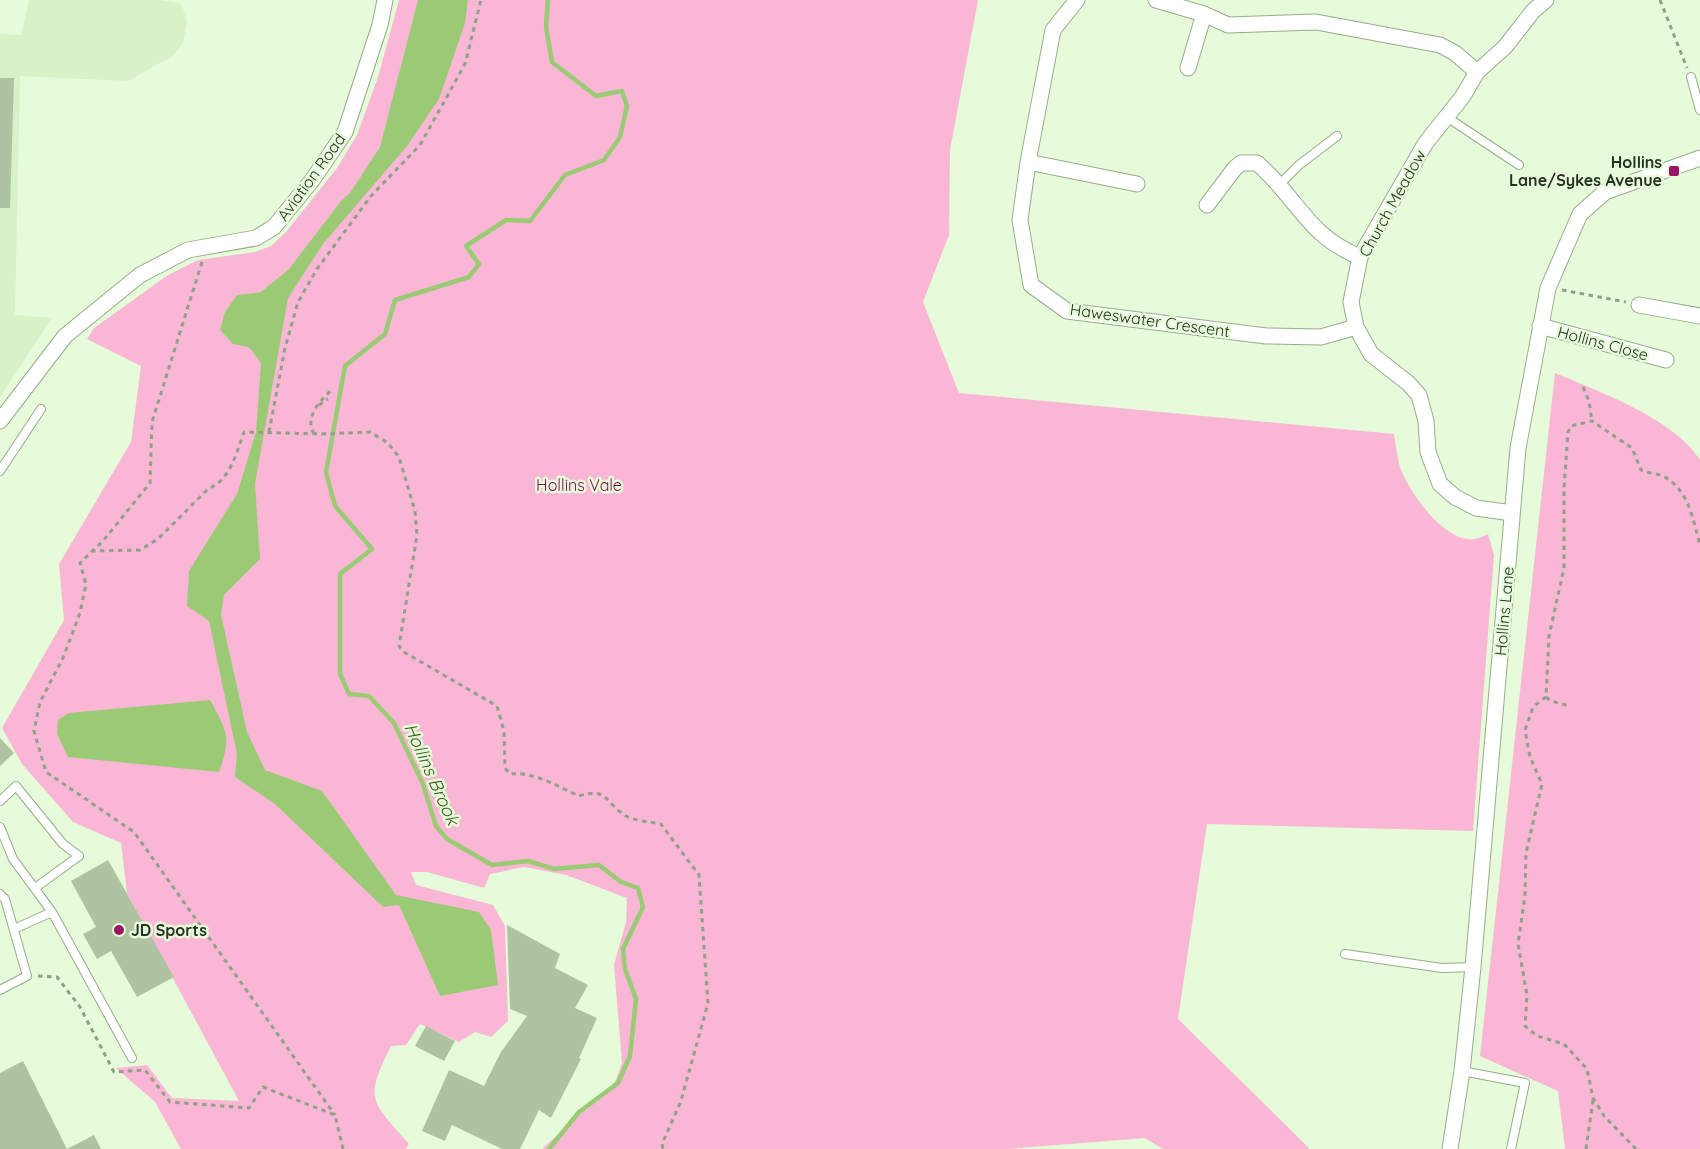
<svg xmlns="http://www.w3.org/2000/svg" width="1700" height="1149" viewBox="0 0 1700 1149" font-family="Quicksand,sans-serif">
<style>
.built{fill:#d9f1c8}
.green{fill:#f9b7d5}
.water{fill:#9acb74}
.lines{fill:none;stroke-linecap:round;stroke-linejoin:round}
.stream{stroke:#9acb74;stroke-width:4.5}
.building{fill:#afc2a2}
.lane-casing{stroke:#98ab8c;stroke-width:10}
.street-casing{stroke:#98ab8c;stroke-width:17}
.path{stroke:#91a088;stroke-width:3;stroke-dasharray:4.5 4.5;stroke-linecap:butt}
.lane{stroke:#fff;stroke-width:8}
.street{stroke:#fff;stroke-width:15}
.poi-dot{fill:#9a1365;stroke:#e6fbd9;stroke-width:2}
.labels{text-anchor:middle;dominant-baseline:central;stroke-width:5;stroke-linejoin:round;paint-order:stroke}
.poi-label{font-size:16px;font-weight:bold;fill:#283023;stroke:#e6fbd9;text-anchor:end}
.street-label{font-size:16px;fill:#283023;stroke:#e6fbd9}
.park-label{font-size:16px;fill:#821155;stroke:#e6fbd9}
.water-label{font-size:18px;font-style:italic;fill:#3b5b1f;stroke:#e6fbd9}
</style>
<rect width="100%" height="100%" fill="#e6fbd9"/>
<!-- built -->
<path class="built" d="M29,0H160L179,3L183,8L187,22L183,43L174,55L128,81L20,76L15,315L52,318L0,397V34L21,35Z"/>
<!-- green -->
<path class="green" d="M399,0H978L950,150L949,235L923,302L959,393L1394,434C1396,445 1397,457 1400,467C1409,492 1445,544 1475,539C1479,538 1484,536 1488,534L1494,555L1473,831L1207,824L1178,1019L1310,1149H1163L1145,1138L1008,1149H542L615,1082L622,1063L614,965L626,922L627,898L566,875L524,867L490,874L484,888L427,872H411L416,885L493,905L505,926L508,1021L491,1037L475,1032L459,1042L420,1024L406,1045L391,1046C363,1101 372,1101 409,1144L406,1149H181L155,1102L116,1068L147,1065L172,1098L239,1101L127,893L121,843L73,822L22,764L2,728L64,620L59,564L131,442L141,366L87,339L94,328L168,275L198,260L255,252L271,246L286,232L337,168L357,135L378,77Z
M1555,373C1598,391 1675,419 1700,460V1149H1565L1558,1091L1480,1056Z"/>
<!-- water -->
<path class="water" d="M418,0H468L465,23L439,99L407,146L323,244L288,298L255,484L260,559L224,595L221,615L247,732L265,770L322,791L396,895L479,912L491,930L498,985L440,996L399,905L383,907L275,804L235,777L237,754L209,621L187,606L189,571L237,494L256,432L261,363L249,347L233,344L220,330L225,312L237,295L261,292L289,269L341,201L350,193L380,147Z
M210,700C228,732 231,738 219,772L68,757L57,734L58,720L69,713Z"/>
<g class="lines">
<!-- stream -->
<path class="stream" d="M548,0L546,26L552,62L596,96L622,91L627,106L620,137L604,160L565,175L530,221L506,220L466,246L479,264L469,277L395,300L385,334L345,366L326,472L335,506L372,549L340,574V674L349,694L369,696L394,723L423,784L436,826L447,839L492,865L528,861L554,869L599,865L621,882L638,888L643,907L623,949L625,969L636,999L630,1056L618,1083L579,1112L549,1149"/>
</g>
<!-- building -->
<path class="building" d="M0,78H14L10,208H0Z
M0,738L14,753L0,766Z
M108,860L174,977L137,997L111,951L97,959L83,934L96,927L71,881Z
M507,925L560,954L555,968L588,985L575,1008L597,1018L579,1058L581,1059L551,1118L539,1110L520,1149H502L452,1125L445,1141L422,1131L449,1070L484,1086L501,1052L527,1016L510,1009Z
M426,1026L455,1041L444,1061L415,1046Z
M23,1061L67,1149L94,1135L101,1149H0V1073Z"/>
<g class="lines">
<!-- lane casing -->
<g class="lane-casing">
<path id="lane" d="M1691,77L1700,110
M1445,116L1519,165
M1279,185L1299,165L1337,136
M0,471L41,409
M0,801L16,786L63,844L79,856L35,888
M0,827L13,859L52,912
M0,894L5,899L27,976L0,990
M14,929L52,912L132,1058
M1345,954L1442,968L1473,967
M1462,1071L1525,1083L1511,1149"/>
</g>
<!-- street casing -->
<g class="street-casing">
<path id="street" d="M1077,0L1053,30L1028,162L1020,220L1031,285L1067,311L1266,336L1321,337L1356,327
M1156,0L1204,14L1228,25L1316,22L1440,45L1455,53L1477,72
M1188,68L1204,14
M1028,162L1137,184
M1207,205L1235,168L1241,163H1257C1297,197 1307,236 1360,257
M1639,305L1700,316
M1540,326L1666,360
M0,421L65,336L140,275L188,250L256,238L274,227L313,179L345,132L380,25L385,0
M1512,513L1476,508L1455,497L1440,484L1428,452L1426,421L1419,395L1408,383L1371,354L1356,327L1351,302L1360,257L1425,144L1463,96L1477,72L1505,47L1533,11L1546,0
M1450,1149L1462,1071L1473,967L1518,448L1548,288L1580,214L1605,192L1700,158"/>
</g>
<!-- path -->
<path class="path" d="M1660,0L1687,68
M202,262L152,422L150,483L103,541L80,563L86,584L80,613L63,658L40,702L34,731L46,772L134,832L335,1115
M1562,290L1626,302
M1583,387L1589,401L1592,421
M319,405L328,399
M269,432L285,348L298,302L317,269L371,196L420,145L465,64L481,0
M314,434C304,415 321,401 333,388
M91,551L140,550L158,539L209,488C230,481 237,451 244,432L322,434L370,432L388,443L399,457L415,511L417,535L399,646L404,652L497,706L504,731L505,768L510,774C533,771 559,787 579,796C609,786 605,805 628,817C637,821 651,822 661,824L699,875L708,1003L681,1101L662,1144L663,1149
M1546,697L1551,701L1570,706
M38,976L57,977L80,1007L114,1072L145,1070L170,1102L249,1108L263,1087L335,1115L343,1149
M1586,1149L1593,1100
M1636,1149L1604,1116L1593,1098L1587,1069L1564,1044L1537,1036L1525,1026L1527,995L1518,944L1525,895L1526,853L1542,784L1530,757L1525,730L1533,707L1546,697L1549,636L1564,568V488L1568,432L1571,426L1592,421L1632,448L1641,470C1650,474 1660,473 1668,479C1690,494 1693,521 1700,545"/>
<!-- lane -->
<use href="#lane" class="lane"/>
<!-- street -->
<use href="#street" class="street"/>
</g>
<!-- markers -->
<g class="poi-dot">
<rect x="1668" y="165" width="12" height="12" rx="3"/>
<circle cx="119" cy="930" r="6"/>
</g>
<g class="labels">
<!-- poi labels -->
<g class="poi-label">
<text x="1662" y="162">Hollins<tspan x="1662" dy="18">Lane/Sykes Avenue</tspan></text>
<text x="131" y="930" text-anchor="start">JD Sports</text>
</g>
<!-- street labels -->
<g class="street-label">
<text transform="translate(311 177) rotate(-54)">Aviation Road</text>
<text transform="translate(1392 203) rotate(-61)">Church Meadow</text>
<text transform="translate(1150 320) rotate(8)">Haweswater Crescent</text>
<text transform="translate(1603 343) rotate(15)">Hollins Close</text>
<text transform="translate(1504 611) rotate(-85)">Hollins Lane</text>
</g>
<!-- park labels -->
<g class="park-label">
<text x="579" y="485">Hollins Vale</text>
</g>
<!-- water labels -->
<g class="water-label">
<text transform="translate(432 774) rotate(66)">Hollins Brook</text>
</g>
</g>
</svg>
